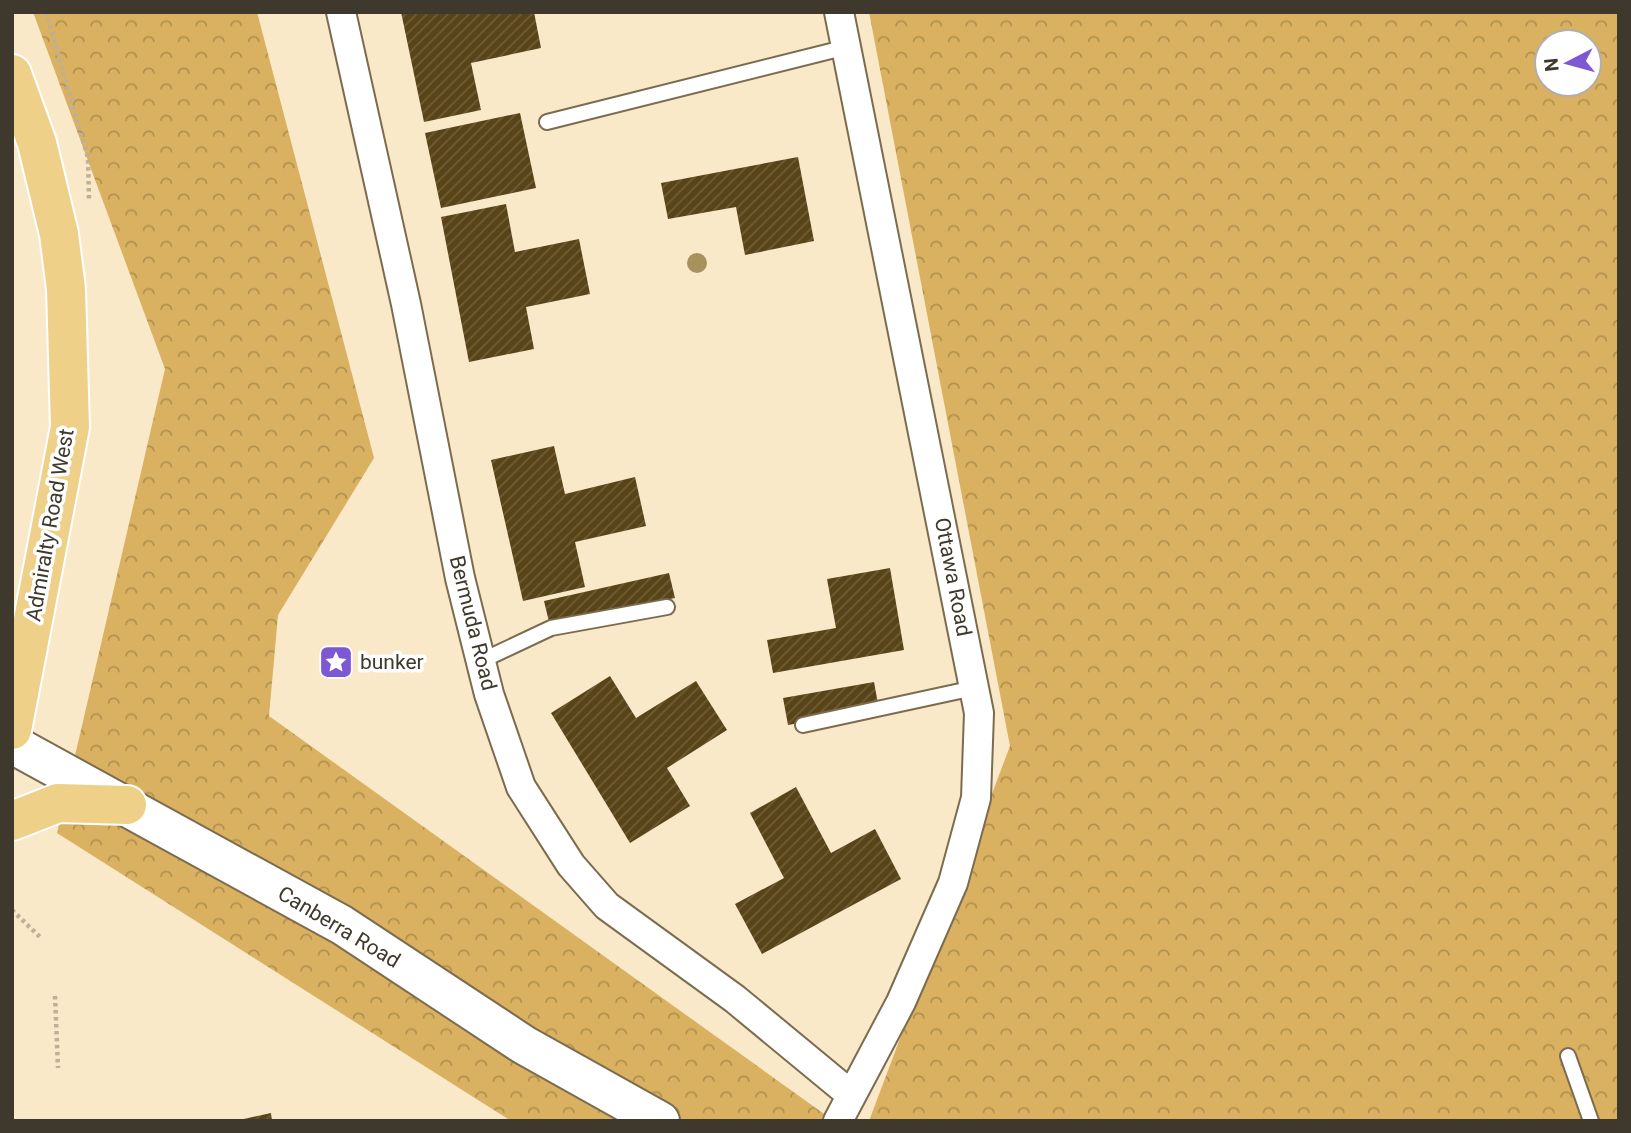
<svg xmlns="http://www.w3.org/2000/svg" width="1631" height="1133" viewBox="0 0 1631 1133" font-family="Roboto,sans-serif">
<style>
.forest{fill:url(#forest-crowns);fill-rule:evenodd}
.building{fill:url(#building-hatch)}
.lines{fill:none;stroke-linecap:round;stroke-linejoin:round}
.lane-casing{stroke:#7b6c4f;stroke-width:18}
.street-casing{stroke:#7b6c4f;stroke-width:32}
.secondary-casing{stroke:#7b6c4f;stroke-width:42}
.primary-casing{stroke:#fff;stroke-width:42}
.path{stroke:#bdb097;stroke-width:4.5;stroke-dasharray:3.5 3.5;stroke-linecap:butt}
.lane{stroke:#fff;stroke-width:14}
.street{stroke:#fff;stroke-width:28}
.secondary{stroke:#fff;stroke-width:38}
.primary{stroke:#efd089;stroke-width:38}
.tree{fill:#a7915d}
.labels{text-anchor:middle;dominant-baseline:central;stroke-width:7;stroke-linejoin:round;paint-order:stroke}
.street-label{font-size:21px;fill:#3f382c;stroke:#fff}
.poi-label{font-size:21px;fill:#3f382c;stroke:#fff;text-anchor:start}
</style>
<defs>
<pattern id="forest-crowns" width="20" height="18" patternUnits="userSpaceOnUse" patternTransform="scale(1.75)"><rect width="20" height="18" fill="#d9b160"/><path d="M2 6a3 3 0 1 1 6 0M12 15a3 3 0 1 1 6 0" fill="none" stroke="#b1914f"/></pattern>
<pattern id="building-hatch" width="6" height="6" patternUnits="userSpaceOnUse" patternTransform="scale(1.75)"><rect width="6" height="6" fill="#594418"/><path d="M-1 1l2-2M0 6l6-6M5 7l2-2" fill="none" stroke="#6f5d3a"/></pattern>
</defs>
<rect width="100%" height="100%" fill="#f9e9c9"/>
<!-- forest -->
<path class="forest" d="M33,12H257L374,458L278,615L269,716L834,1121H511L57,833L165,369Z
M869,12H1619V1121H869L1010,746ZM1547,42H1589V84H1547Z"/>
<!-- building -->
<path class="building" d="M401,12H534L541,48L471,63L481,110L424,122Z
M520,113L536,188L441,208L425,133Z
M798,157L814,241L745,255L736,207L668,219L661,183Z
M506,204L515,252L579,239L590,294L526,307L534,349L469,362L441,217Z
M554,446L565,494L635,477L646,526L575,542L585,587L523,601L491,460Z
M890,568L904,650L773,673L767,640L836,628L827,579Z
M669,573L675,598L550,626L544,601Z
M610,676L636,718L696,681L727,730L667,768L690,806L630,843L551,713Z
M874,682L879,709L788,725L783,698Z
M796,787L831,853L875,829L901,879L762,954L735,904L784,878L750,813Z
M271,1113L272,1121H239V1120Z"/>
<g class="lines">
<!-- lane casing -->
<g class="lane-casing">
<path id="lane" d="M547,122L847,47
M481,661L551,628L667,607
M803,725L974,688
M1568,1056L1591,1121"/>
</g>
<!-- street casing -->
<g class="street-casing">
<path id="street" d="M341,12L406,304L460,578L489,694L521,787L571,865L607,906L735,999L850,1094
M838,1121L901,1002L953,883L976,798L979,713L839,12"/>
</g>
<!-- secondary casing -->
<g class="secondary-casing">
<path id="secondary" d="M12,744L342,925L524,1045L660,1121"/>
</g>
<!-- primary casing -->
<g class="primary-casing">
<path id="primary" d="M12,74L37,143L59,234L66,289L70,427L12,730
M12,821L58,803L127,805"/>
</g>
<!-- path -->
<path class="path" d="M46,12L88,158L89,201
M12,910L41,938
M55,996L58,1068"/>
<!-- lane -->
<use href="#lane" class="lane"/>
<!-- street -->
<use href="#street" class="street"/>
<!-- secondary -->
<use href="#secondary" class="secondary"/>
<!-- primary -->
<use href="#primary" class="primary"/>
</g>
<!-- trees -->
<circle class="tree" cx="697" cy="263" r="10"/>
<!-- icons -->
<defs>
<g id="sight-square" transform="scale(1.75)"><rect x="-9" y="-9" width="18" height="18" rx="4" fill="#7d58d2" stroke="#fff"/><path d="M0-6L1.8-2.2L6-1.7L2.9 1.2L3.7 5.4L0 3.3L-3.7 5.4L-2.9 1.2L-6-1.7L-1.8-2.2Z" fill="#fff"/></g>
</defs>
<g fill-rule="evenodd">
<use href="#sight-square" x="336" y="662"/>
</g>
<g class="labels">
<!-- street labels -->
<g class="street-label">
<text transform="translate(50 525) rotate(-80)">Admiralty Road West</text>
<text transform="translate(953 577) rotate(79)">Ottawa Road</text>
<text transform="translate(473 623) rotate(76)">Bermuda Road</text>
<text transform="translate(339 927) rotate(31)">Canberra Road</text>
</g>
<!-- poi labels -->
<g class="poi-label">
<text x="360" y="662">bunker</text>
</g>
</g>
<!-- border -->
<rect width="1631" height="1133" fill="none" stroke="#3f382c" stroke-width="28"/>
<!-- north arrow -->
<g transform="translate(1568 63) rotate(264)"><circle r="33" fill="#ffffff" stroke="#b2afab" stroke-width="2"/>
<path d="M0-5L12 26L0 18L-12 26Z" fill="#7d58d2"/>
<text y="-10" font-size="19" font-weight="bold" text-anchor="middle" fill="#3f382c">N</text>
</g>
</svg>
